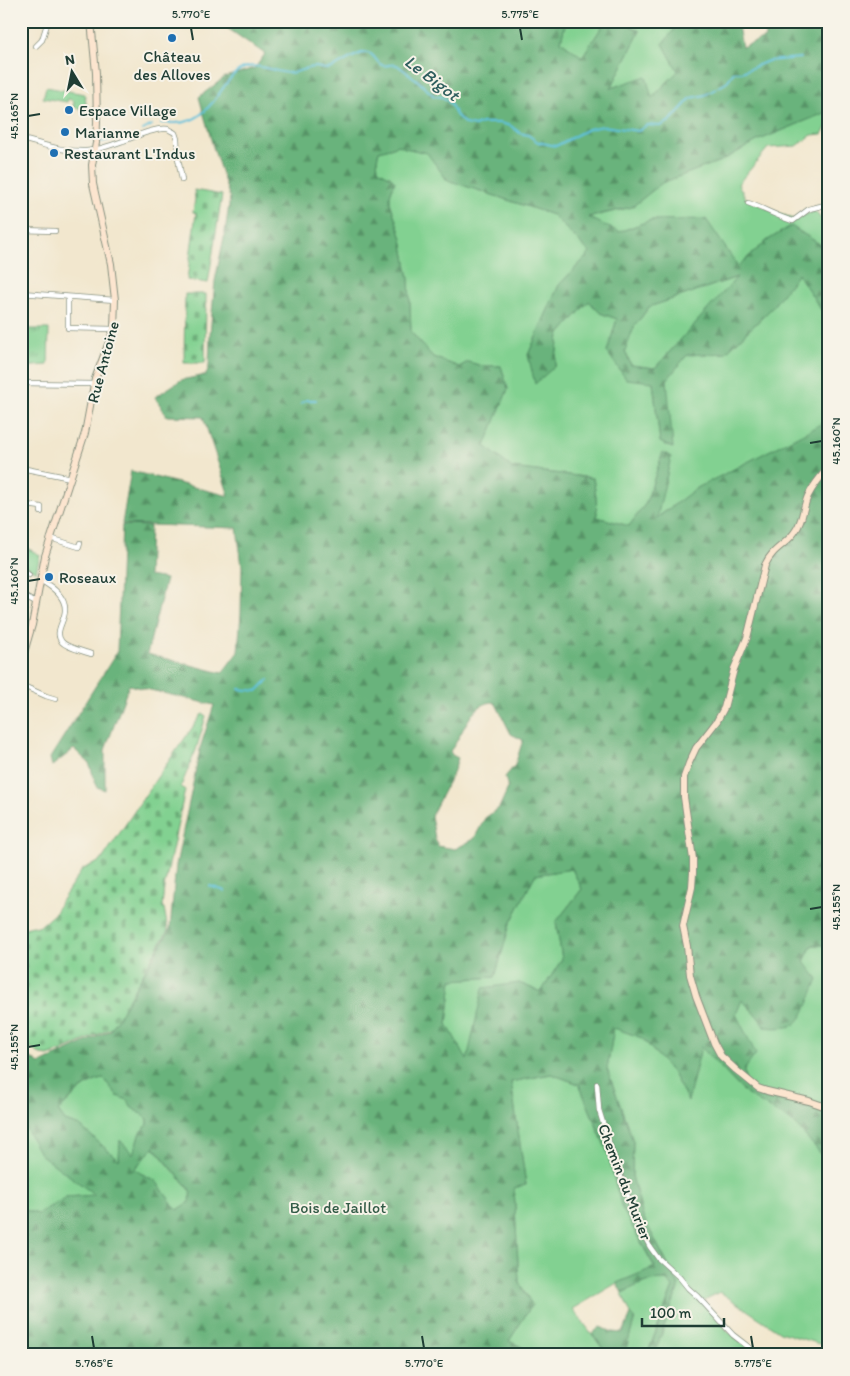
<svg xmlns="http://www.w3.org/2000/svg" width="850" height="1376" viewBox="0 0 850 1376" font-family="Itim,sans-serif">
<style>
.green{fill:#82d191;stroke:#508762}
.forest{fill:url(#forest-firs);stroke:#447858;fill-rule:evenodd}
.cemetery{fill:url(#cemetery-stones);stroke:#508762}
.park{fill:url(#park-tufts);stroke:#508762}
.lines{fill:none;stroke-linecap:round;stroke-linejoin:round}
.stream{stroke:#5fc2dd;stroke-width:2}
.street-casing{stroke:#889281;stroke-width:6}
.secondary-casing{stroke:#889281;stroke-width:8}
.street{stroke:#fff;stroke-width:4.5}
.secondary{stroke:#fce5cf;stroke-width:6}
.ticks{fill:none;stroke:#1f3d34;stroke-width:2}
.poi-dot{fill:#1f6fb2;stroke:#f7f3e8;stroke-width:2}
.labels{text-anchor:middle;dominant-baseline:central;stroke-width:4;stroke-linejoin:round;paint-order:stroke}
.poi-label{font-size:16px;fill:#1f3d34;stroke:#f7f3e8;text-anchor:start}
.street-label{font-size:16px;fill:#1f3d34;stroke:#f7f3e8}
.park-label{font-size:16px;fill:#335b47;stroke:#f7f3e8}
.water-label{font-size:18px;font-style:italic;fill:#2f5e5e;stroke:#f7f3e8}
.neatline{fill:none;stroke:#1f3d34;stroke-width:2}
.ticks-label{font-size:12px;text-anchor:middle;fill:#1f3d34}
</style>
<defs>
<pattern id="forest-firs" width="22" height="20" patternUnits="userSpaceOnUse" patternTransform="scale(1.25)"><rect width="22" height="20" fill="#69b37b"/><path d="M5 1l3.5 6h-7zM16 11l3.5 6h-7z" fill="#569366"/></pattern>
<pattern id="cemetery-stones" width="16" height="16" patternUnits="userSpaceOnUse" patternTransform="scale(1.25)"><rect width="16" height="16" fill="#82d191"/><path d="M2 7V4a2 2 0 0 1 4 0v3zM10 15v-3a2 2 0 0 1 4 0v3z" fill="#6aab77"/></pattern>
<pattern id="park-tufts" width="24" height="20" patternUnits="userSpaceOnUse" patternTransform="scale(1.25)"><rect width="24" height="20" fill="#82d191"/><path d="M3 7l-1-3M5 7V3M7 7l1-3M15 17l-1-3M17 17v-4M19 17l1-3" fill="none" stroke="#6aab77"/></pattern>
</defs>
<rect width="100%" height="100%" fill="#f7f3e8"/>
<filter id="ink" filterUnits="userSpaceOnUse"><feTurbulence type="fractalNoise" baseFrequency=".02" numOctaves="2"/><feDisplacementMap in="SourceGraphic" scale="10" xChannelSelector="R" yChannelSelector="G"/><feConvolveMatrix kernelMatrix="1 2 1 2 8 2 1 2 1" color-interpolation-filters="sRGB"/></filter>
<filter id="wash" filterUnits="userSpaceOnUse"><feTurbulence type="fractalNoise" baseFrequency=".0096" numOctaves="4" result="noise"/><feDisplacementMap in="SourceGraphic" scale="20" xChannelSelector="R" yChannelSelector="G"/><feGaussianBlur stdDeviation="1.12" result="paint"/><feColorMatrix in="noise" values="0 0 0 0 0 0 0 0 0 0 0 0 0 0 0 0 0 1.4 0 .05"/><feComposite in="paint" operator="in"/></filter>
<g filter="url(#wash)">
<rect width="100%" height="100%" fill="#f2e7ce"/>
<!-- green -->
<path class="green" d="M566,21H606L582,57L561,41Z
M622,21H674L676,27L664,44L678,71L652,98L611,88L640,31Z
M46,87L85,94L87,112H82V109L73,107L74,101L68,99L67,102L43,98Z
M829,111V123L822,134L812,135L797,146L768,148L738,184L747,200L796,220L802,216L815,211L829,229V250L791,226L768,240L738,266L651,220L619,232L587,218L632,207L661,183L723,160L757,141Z
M398,145L405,148L428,153L447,180L553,215L590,253L559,285L528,355L555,366L559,335L589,301L600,313L617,319L607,352L653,382L660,442L672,448L666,380L687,355L725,353L770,310L798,273L829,322V420L696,489L656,518L671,457L663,452L646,503L629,526L597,517L596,496L593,478L512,468L484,446L508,389L501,366H483L468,362L459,367L433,357L411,332L409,279L402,239L390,202V195L395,181L391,177L378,170L377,159L379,151L390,148Z
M738,277L655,368L631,365L625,351L634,327L649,307Z
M21,545L40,555L36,572L21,563Z
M572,869L582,889L556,922L562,959L541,992L519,983L467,1061L447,1024L452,980L495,977L510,924L535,875Z
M812,945H829V1109L808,1104L769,1099L746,1087L736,1014L742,999L758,1017L765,1027L818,979L804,962Z
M614,1027L642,1038L672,1072L688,1100L701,1047L746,1094L794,1122L829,1163V1347L780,1332L720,1292L702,1301L728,1331L758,1355H654L679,1286L643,1217L632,1176L633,1141L607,1069Z
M551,1074L579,1084L607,1151L622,1208L655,1268L617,1283L573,1309L604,1350L576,1355H522L527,1353L509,1341L532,1305L519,1282L514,1187L526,1185L511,1082Z
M105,1079L117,1096L128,1100L131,1107L148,1118V1125L140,1132L133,1155L120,1141L119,1161L80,1126L65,1121L58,1111C72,1099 85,1081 105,1079Z
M27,1119L40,1154L96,1195L66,1197L38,1214L21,1209V1121Z
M154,1147C165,1162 178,1176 191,1191L190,1202L177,1211L156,1181L140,1173L135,1168Z
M652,1280H666L673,1287L647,1355H624L635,1318L631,1314L621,1291L625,1293L633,1287Z"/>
<!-- forest -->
<path class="forest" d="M217,21H566L561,41L582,57L606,21H622L640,31L611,88L646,76L652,98L678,71L663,44L676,27L674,21H737L742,47L765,38L764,21H829V111L757,141L723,160L662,183L632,207L588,217L619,232L651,220L706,219L738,266L768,240L791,226L829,250V322L798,274L770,310L725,353L687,355L667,380L673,448L660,442L653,382L626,379L607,352L617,319L600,313L589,301L559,335L555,366L535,384L528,355L542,323L559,285L590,253L553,215L447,180L427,153L405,148L398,145L390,148L379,151L377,159L378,170L391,177L395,181L390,195V202L402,239L409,279L411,332L433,357L459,367L468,362L483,366H501L508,389L485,446L512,468L593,478L596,497L597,517L629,526L646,503L663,452L671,457L657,518L695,489L829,420V945H812L804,961L818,979C813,990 805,1017 795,1024C788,1029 773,1028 765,1027L758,1017L742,1000L736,1014L756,1054L744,1070L746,1087L769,1099L808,1104L829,1109V1163L794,1123L746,1094L701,1047L688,1101L672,1072L642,1038L614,1028L607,1069L633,1141L632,1176L643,1217L679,1286L654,1355H647L673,1287L666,1280C651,1280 637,1283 625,1293L621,1291L617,1283L655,1267L622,1208L607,1151L579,1084L551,1074L511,1082L526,1185L514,1188L519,1282L532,1305L509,1341L522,1347L528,1353L522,1355H95L94,1348L84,1351L80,1355H21V1209L38,1214L66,1197L95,1195L40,1154L25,1127L27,1120L21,1121V1048L22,1051L39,1064L111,1030L170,929L176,865L201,745L214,705L129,685L105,750V790L97,787L89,763L74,749L52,766L50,758L117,652L122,525L150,526L148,576L166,579L147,654L222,673L238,652L241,613L242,566L237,528L122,524L131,471L229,496L203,417L167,416L155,397L181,380L206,375L209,366L210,334L215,281L225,232L230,198L214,150L199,97L225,77L255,68L265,54ZM737,277L655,368L631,365L625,351L634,327L649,307ZM493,702L496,704L511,734L523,740L515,765L505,777L508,788L499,808L485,818L474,839L455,849L438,846L435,838L431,816L453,773L458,758L452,755L450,751C463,736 469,704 493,702ZM572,869L582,889L556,922L562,959L541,992L519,983L483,988L467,1060L447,1024L452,980L495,977L510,924L535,875ZM104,1079L117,1096L128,1100L131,1107L148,1119V1125L140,1132L133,1154L120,1140L119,1160L80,1126L65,1121L58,1111C72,1098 85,1081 104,1079ZM154,1147L191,1191L190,1202L177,1210L156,1181L140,1173L135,1168Z
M631,1314L635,1318L624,1355H576L604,1350L592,1334L600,1327L613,1332L623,1333Z"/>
<!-- cemetery -->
<path class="cemetery" d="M194,190L222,195L208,283L187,280L196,213L193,212L195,199Z
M185,294H206L205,363H184Z
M202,714H204L206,716L196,750L181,786L185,790L164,888L162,907L164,908L168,930L112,1028L62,1051L48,1056L41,1055L31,1048L21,1036V929L33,926L39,927L55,913L58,906L82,870L87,867L101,861L156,779Z"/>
<!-- park -->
<path class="park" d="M21,329H49L48,365L21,367Z"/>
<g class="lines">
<!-- stream -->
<path class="stream" d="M821,53L829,55
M161,123C170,123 180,124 188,121C201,118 214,102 221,91C226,84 231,76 238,71C255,59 273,73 290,73C298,73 307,66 316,67C323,68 326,71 334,67C342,64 360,50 368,53C375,54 376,63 382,65C387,67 392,63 397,65L417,80L434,96L442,97L447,100L451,105L456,115L465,124L475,126L482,123H500L511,126L520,133L528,135L538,142L556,146L588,129L603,126L638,131L647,125L660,126L670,121L691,98L705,95L726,83L734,72H742L768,61L800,58
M143,130L152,125
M101,142L110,140
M301,403L306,400H316
M239,689L257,691L268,680
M210,886L225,891"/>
</g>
</g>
<g filter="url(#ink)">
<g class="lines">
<!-- street casing -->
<g class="street-casing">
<path id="street" d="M36,46L42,40L48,21
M21,139C43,144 62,152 86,151C98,150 112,145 123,141C135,137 156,127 168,129C169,130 174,132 175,133L177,139L178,158L182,180
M748,203C763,208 778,217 793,221L809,209L829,204
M21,230L55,231
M21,260L25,268
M21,293L115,300
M68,297V328L114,329
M21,383L95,384
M21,468L71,478
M21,504L41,507V512
M50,538L79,547L80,543
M21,569L29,575
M40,580C51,586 65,596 65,609C66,620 53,632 62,642C67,648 84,651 91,654
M21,595L36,603
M21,685L46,696L56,699
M597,1084L599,1110L611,1149L637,1222L650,1247L658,1258L680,1278L688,1288L698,1297L733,1335L759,1355"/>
</g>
<!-- secondary casing -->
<g class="secondary-casing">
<path id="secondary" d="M829,467C821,476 813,486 808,496C803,507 803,520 796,530C787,545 773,547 765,565L747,638L734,669L724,708L717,721L696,748L689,763L684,777V797L693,859V873L692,887L683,926L687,946L690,975L696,996L714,1043L721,1056L736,1070L758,1088L767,1091L809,1101L829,1108
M21,663L32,625L45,556L85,433L95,379L114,329L115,300L111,264L93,184L92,165L96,143L97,123L96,73L91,21"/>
</g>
<!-- street -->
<use href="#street" class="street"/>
<!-- secondary -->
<use href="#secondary" class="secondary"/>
</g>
</g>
<!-- ticks -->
<path class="ticks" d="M191,28L193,40M520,28L522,40M28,116L40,114M810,443L822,441M28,581L40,579M810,909L822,907M28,1047L40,1045M92,1336L94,1348M422,1336L424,1348M751,1336L753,1348"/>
<!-- markers -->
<g class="poi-dot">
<circle cx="172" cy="38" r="5"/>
<circle cx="69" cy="110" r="5"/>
<circle cx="65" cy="132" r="5"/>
<circle cx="54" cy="153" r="5"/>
<circle cx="49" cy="577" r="5"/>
</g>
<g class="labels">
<!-- poi labels -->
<g class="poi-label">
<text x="172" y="56" text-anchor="middle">Château<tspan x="172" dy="18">des Alloves</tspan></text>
<text x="79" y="110">Espace Village</text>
<text x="75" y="132">Marianne</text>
<text x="64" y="153">Restaurant L'Indus</text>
<text x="59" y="577">Roseaux</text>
</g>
<!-- street labels -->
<g class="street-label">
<text transform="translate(103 362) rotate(-75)">Rue Antoine</text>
<text transform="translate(625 1182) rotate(69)">Chemin du Murier</text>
</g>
<!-- park labels -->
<g class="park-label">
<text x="338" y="1207">Bois de Jaillot</text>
</g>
<!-- water labels -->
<g class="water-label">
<text transform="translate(432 78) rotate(37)">Le Bigot</text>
</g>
</g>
<!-- margin -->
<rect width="850" height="1376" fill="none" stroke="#f7f3e8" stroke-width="55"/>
<!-- north arrow -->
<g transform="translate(72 72) rotate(350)" stroke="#f7f3e8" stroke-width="4" paint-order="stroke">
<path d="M0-4L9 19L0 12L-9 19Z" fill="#1f3d34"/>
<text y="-8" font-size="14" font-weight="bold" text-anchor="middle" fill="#1f3d34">N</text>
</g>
<!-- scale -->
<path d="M642 1318v8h82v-8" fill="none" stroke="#1f3d34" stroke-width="2.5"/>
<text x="650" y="1318" font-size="15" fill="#1f3d34" stroke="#f7f3e8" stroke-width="4" paint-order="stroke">100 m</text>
<rect x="28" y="28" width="794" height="1320" class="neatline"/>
<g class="ticks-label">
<text x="191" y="18">5.770°E</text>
<text x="520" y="18">5.775°E</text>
<text transform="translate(14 116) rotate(-90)" y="4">45.165°N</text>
<text transform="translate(836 441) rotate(-90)" y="4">45.160°N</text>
<text transform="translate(14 581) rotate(-90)" y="4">45.160°N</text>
<text transform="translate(836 907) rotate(-90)" y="4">45.155°N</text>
<text transform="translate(14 1047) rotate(-90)" y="4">45.155°N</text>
<text x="94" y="1367">5.765°E</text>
<text x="424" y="1367">5.770°E</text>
<text x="753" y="1367">5.775°E</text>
</g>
</svg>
